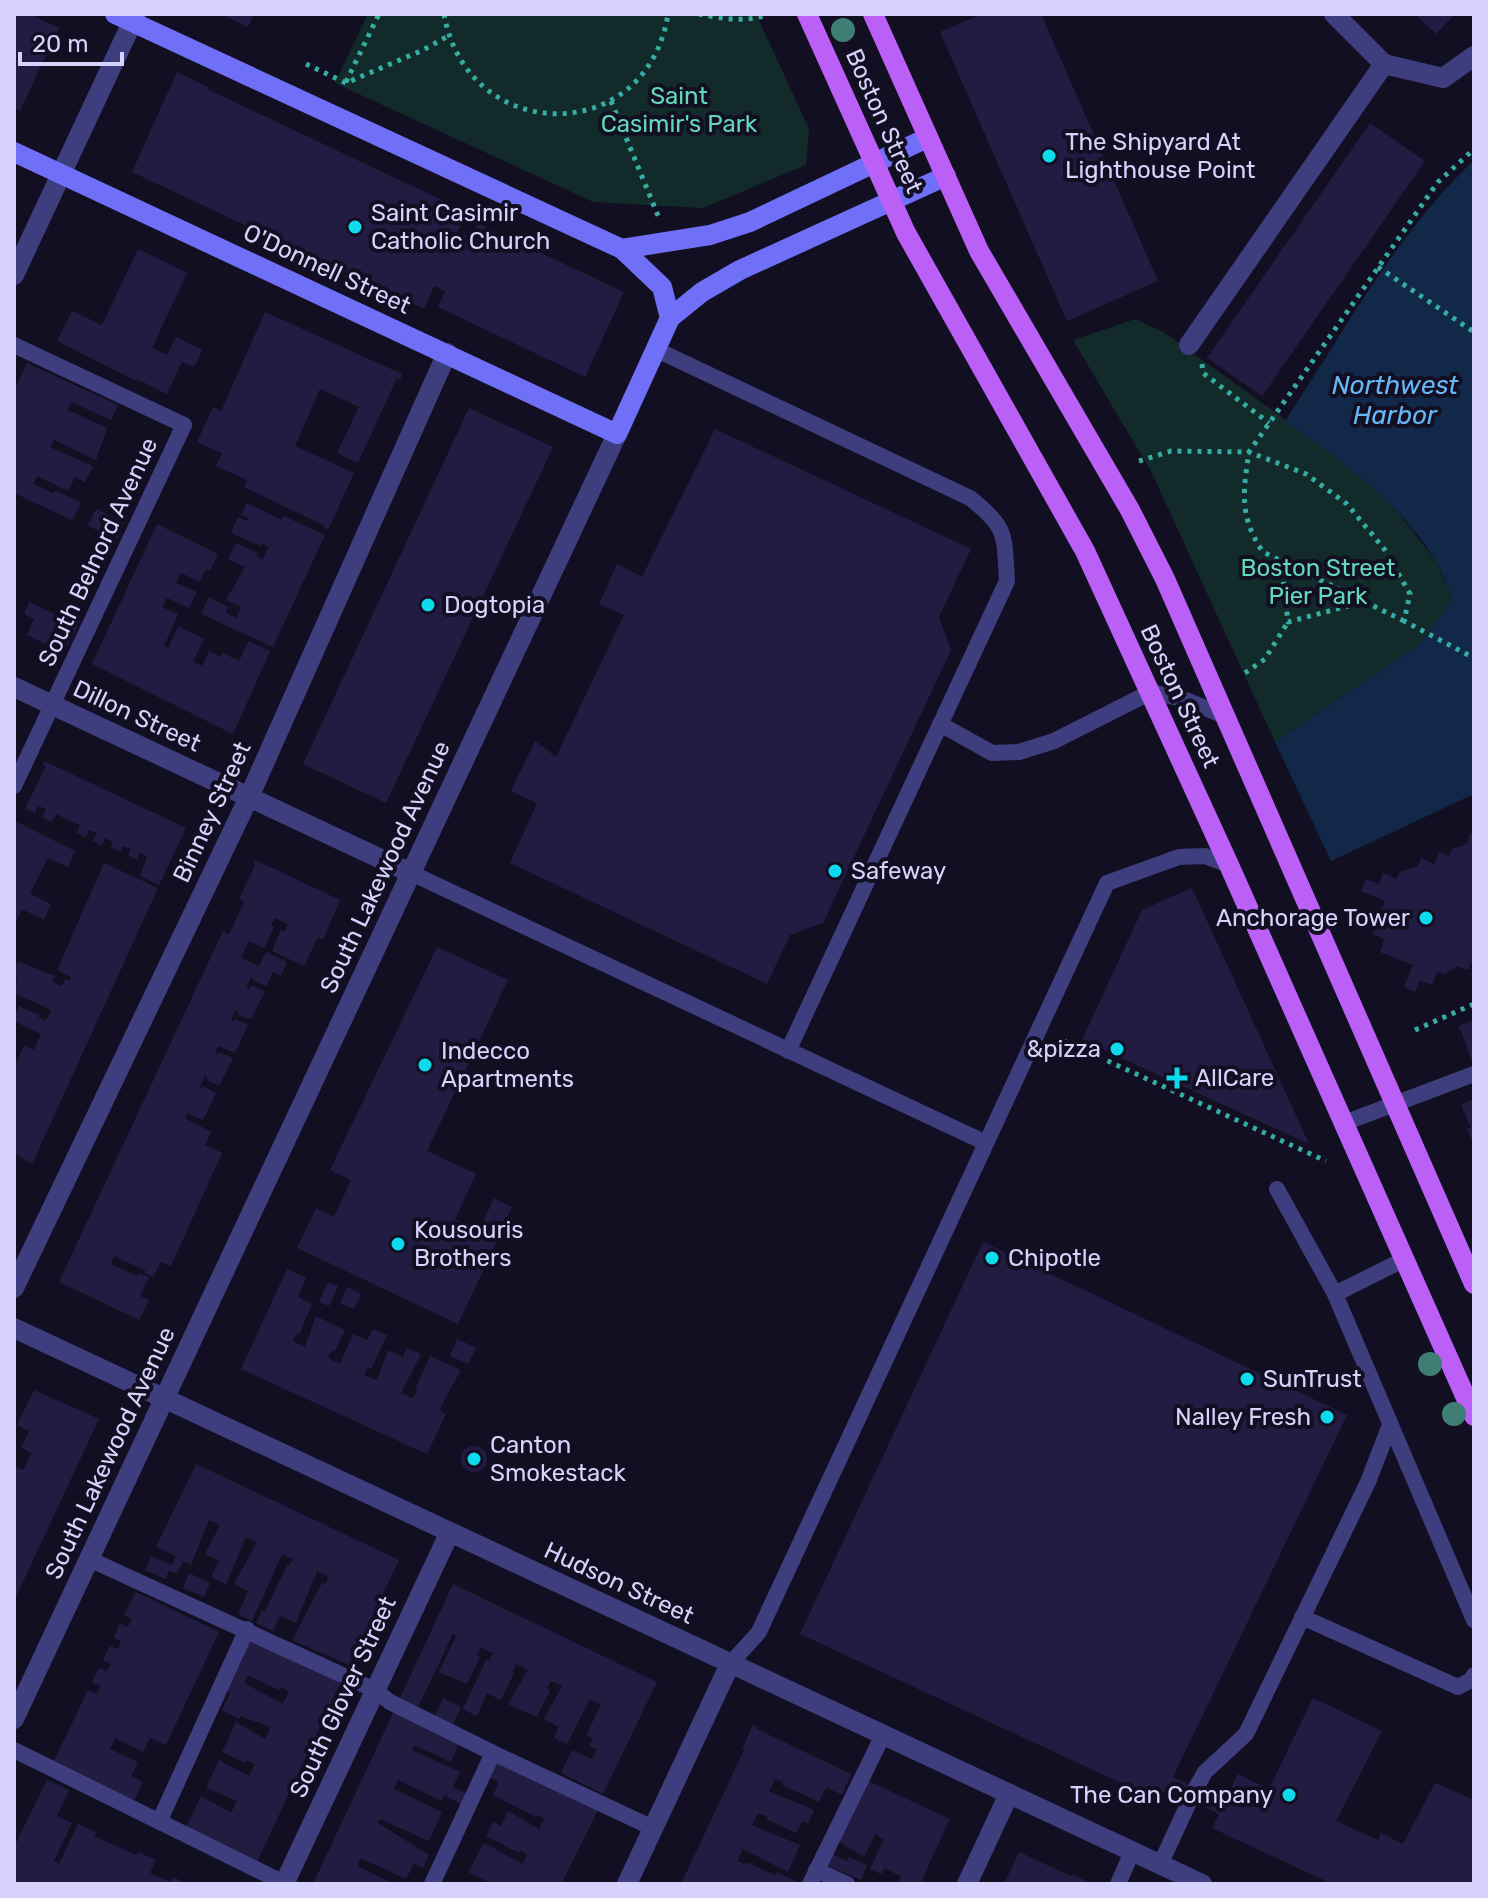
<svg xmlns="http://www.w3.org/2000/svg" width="1488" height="1898" viewBox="0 0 1488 1898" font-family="Rubik,sans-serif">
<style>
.green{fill:#122b2a}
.water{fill:#112848}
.building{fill:#231c42;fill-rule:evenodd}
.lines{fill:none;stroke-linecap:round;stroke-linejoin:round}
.path{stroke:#36ada4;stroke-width:5;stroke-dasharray:4 6;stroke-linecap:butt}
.lane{stroke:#3e3d7e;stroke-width:16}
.street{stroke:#3e3d7e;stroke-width:20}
.secondary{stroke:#706ff7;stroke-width:20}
.primary{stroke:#bb60f6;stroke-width:20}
.tree{fill:#3f7e75}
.poi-dot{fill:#0edaed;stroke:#120f22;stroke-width:3}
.labels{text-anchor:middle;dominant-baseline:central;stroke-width:8;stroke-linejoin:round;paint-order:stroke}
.park-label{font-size:24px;fill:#63d8b9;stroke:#120f22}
.street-label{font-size:24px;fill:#d7d2fc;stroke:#120f22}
.poi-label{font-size:24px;fill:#d7d2fc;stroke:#120f22;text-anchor:start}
.water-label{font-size:26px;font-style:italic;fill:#67b6f6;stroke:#120f22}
</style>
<rect width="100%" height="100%" fill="#120f22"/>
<!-- green -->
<path class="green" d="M368,14H756L809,129L806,165L703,208L593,202L335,83Z
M1135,319L1165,333L1340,459L1368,482L1401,516L1435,560L1453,599L1420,644L1275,742L1152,473L1073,340Z"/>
<!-- water -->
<path class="water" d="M1474,160V794L1331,861L1275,742L1420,644L1453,599C1447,586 1442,571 1435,560C1399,501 1340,460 1285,421C1343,333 1397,233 1474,160Z"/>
<!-- building -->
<path class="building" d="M14,14H30L59,28L20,111L14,108Z
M221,14H254L248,27Z
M982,14H1041L1158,281L1067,321L940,32Z
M1415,14H1455L1436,34Z
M177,72L208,87L207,89L467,212L458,231L471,238L477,223L624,292L585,377L438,307L445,291L434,286L424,309L132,172Z
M1370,123L1425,161L1262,396L1207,358Z
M138,249L187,273L152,348L167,355L176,337L202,350L194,367L182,362L167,394L137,379L136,381L57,341L72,311L102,325Z
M265,312L402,374L400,380L397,378L358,463L337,453L359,407L320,389L295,446L354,473L328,530L324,528L325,526L244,487L247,480L216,466L222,453L197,442L213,407L221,411Z
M27,363L118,405L111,420L71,402L69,406L68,410L107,428L96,460L54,440L50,447L93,466L85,482L75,477L68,491L37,476L33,484L53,493L55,490L81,503L72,520L14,493V391Z
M469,408L553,447L386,803L303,764Z
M715,429L971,549L939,617L951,650L823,923L790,935L767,984L510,863L537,803L511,791L514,784L535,741L556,757L624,615L599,604L617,564L642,577Z
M247,503L282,520L284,516L325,535L273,647L201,614L209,597L228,607L226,613L236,618L241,607L226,600L245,567L228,559L236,543L258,553L256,556L263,559L269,547L262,543L260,546L231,533L238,517L247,521L248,518L241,515Z
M96,509L124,522L117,539L88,526Z
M157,524L218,554L210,571L206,569L200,582L181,573L176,583L197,592L189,608L167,598L162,607L178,614L164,646L168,648L178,626L204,639L193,662L202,666L209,651L221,657L223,653L239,661L249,641L270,651L233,734L92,664Z
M29,602L78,625L64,653L27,635L34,619L24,614Z
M44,761L186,828L159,885L140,876L147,857L140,853L137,860L128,855L131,849L123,846L120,852L111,847L113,842L105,838L102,845L93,841L97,833L89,830L86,837L77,833L80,825L56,814L52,822L42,818L46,809L38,806L35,813L25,809L46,766L43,765Z
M17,822L75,851L68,867L48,858L30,894L51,904L44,920L22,909L14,926V829Z
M1470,834L1474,835V958L1468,970L1458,966L1444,974L1437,972L1432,985L1420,980L1415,992L1404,987L1413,965L1380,952L1384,939L1372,934L1385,901L1361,891L1366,879L1379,884L1383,873L1396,879L1400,872L1418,866L1421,858L1434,864L1439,852L1449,856L1452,849L1467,844Z
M255,860L340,900L323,940L318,937L304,966L272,951L281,930L285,932L288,924L274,918L271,925L274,927L264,948L249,941L241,958L259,966L266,952L287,962L281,976L273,972L266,986L253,980L251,977L246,988L250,989L251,985L265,992L257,1007L251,1019L237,1015L238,1012L235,1010L231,1021L233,1022L235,1019L248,1025L235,1053L218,1046L215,1053L217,1055L218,1052L233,1058L219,1086L207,1080L208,1078L205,1076L199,1088L201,1089L203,1086L216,1093L203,1120L187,1113L185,1118L211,1132L205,1145L222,1153L171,1266L161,1262L153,1277L145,1273L146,1271L114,1256L111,1264L137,1276L138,1273L149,1277L140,1296L149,1300L139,1320L59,1282L216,946L223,931L229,935L244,902L239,899L255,865L253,864Z
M104,863L158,888L32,1164L14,1153V1068L24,1045L34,1050L41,1034L14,1021V1017L19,1006L39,1015L38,1017L46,1021L51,1010L14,993L17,978L14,977V970L18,961L55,976L52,982L62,986L65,979L70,981L71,977L57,970Z
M1192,888L1309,1144L1082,1040L1142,910Z
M437,947L508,980L427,1151L476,1174L455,1219L498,1239L458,1324L297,1248L316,1208L334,1217L351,1180L330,1170Z
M1474,1020V1066L1459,1026Z
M1474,1099V1145L1467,1129L1471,1128L1461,1105Z
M494,1198L512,1207L499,1235L481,1226Z
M983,1242L1347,1415L1173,1777L1224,1802L1238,1774L1269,1789L1313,1698L1382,1731L1336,1821L1378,1840L1381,1833L1403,1844L1435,1783L1474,1800V1884H1332L1212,1828L1219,1814L1167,1788L1160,1801L800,1634Z
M287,1269L306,1278L298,1297L312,1304L299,1335L296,1334L293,1341L305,1347L316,1316L332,1324L345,1330L335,1351L332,1350L328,1358L340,1364L353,1334L367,1340L373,1329L387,1335L371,1369L368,1367L364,1375L377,1380L388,1350L403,1357L407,1348L421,1354L401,1393L413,1398L417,1390L415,1389L430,1356L461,1370L439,1410L446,1414L427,1454L241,1369Z
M328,1282L338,1286L329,1306L319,1302Z
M347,1287L361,1294L354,1309L340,1303Z
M457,1339L476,1348L468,1364L450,1356Z
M34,1390L99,1419L14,1601V1466L23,1470L32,1453L21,1448L29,1431L17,1425Z
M461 1459a13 13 0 1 1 26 0a13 13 0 1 1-26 0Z
M196,1464L399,1560L349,1665L292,1640L322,1583L325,1584L329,1577L317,1571L296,1623L280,1616L273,1631L256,1623L262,1611L265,1612L287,1565L289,1566L293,1559L282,1554L252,1621L238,1614L248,1591L234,1584L257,1542L246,1537L226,1584L211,1577L219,1561L205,1554L220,1525L215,1522L209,1520L191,1565L183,1561L177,1574L169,1571L165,1579L145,1570L151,1556L172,1565L176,1556L156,1547Z
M189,1573L210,1583L204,1597L183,1588Z
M453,1584L657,1682L603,1794L561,1773L572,1750L592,1759L597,1749L589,1746L593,1739L586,1735L601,1705L590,1699L567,1744L554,1738L559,1727L544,1719L562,1686L551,1681L547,1688L550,1690L537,1717L523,1711L508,1704L528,1670L516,1664L512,1672L514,1673L501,1700L487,1693L477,1716L463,1709L486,1660L489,1661L493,1653L481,1647L477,1656L480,1657L467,1684L439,1672L456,1636L453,1634L418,1707L400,1698Z
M136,1592L219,1632L166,1745L150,1738L143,1752L115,1738L110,1749L138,1762L131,1776L143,1782L133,1803L52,1765L88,1690L97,1694L100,1686L92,1682L99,1668L107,1671L111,1664L103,1660L110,1646L118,1649L121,1641L114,1638L120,1623L128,1627L132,1619L124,1615Z
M250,1636L342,1680L257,1862L186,1828L201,1796L231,1813L237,1801L206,1788L219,1760L249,1776L255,1764L246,1760L245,1763L222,1752L236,1722L265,1739L271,1727L240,1716L239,1719L222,1710L230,1693L224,1690ZM248,1675L279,1690L281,1687L289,1691L283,1704L244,1683Z
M443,1698L461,1707L453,1724L435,1716Z
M394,1711L459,1742L451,1762L414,1745L412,1750L460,1772L453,1787L468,1794L463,1805L444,1795L442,1801L398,1780L394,1789L442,1812L429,1841L380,1819L378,1823L429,1855L423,1868L414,1863L406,1879L361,1858L357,1866L395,1884H313Z
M753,1724L758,1727L757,1729L851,1774L842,1795L826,1787L819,1802L782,1785L783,1782L775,1779L769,1791L814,1810L808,1824L802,1821L796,1833L766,1819L768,1817L758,1813L752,1825L800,1845L788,1872L743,1849L737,1861L745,1864L746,1862L775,1875L777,1872L801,1884H681L744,1750H742Z
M498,1760L599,1808L561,1884H493L468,1872L484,1843L523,1864L527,1854L520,1851L519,1853L486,1836L493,1822L501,1826L508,1811L539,1829L544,1818L537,1815L536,1817L493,1795L499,1782L490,1778Z
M47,1780L69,1790L57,1816L72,1823L54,1861L59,1864L78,1824L96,1832L94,1836L136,1855L138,1852L156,1860L150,1873L171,1882L173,1877L188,1884H14V1847Z
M866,1780L950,1819L920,1884H897L901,1877L885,1868L881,1874L870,1869L884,1839L875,1834L864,1857L838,1841Z
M1019,1852L1071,1876L1072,1874L1092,1884H1004Z
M832,1854L847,1861L849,1857L867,1865L861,1880L826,1865Z"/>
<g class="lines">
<!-- path -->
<path class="path" d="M444,14C467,146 647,148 668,14
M699,14C719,18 746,23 765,15
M306,64L346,83L423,50L448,36
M346,82L379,14
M611,101L659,218
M1378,267L1474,332
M1202,364L1203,373L1269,423
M1139,461L1171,451L1249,452L1306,474L1347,504L1385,550L1410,594L1404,621L1474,658
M1281,562L1288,622L1363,602
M1404,621L1263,552C1239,517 1243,492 1249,452L1438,182L1474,149
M1245,673L1265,659L1288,622
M1415,1030L1474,1004
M1062,1040L1326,1161"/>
<!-- lane -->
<path class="lane" d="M14,345L184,425L14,786
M657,350L970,498C1008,528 1004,535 1007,581L788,1051
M940,724L992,753L1019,752L1054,741L1151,692L1183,699L1225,716
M411,873L986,1143
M1344,1123L1474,1074
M1277,1189L1335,1294L1474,1620
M1335,1294L1405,1259
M89,1559L375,1690L390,1702L493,1753L432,1884
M1302,1617L1458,1687L1471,1680L1474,1675
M730,1664L759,1632L764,1621L1107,883L1179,857L1205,856L1229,865
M14,1750L286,1884
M493,1753L653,1828
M1196,1788L1205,1772L1246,1734L1368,1482L1390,1425
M159,1822L247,1629
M1160,1865L1190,1800
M816,1870L847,1884
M810,1884L883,1735
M1118,1884L1132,1852"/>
<!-- street -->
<path class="street" d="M1334,14L1384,64L1443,78L1474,56
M14,275L136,14
M1189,345L1384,64
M14,687L411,873
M14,1288L249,797L447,353
M14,1328L1202,1884
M14,1719L617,434
M284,1884L450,1532
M627,1884L730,1664
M967,1884L1009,1794"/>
<!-- secondary -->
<path class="secondary" d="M115,14L622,249L662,287L670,318
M14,152L617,434L670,318L702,292L740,270L946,176
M622,249L710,235L750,222L927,138"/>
<!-- primary -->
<path class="primary" d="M807,14L906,233L1085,551L1229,865L1474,1416
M873,14L979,251L1130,510L1165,579L1474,1284"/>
</g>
<!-- trees -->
<g class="tree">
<circle cx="843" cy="30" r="12"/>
<circle cx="1430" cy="1364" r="12"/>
<circle cx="1454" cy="1414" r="12"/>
</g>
<!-- markers -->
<g class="poi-dot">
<circle cx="1049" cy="156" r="8"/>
<circle cx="355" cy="227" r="8"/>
<circle cx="428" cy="605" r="8"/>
<circle cx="835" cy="871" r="8"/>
<circle cx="1426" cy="918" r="8"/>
<circle cx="1117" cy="1049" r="8"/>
<circle cx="425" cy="1065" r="8"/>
<path d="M1173 1066h8v8h8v8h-8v8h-8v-8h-8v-8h8z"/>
<circle cx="398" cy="1244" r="8"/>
<circle cx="992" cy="1258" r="8"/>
<circle cx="1247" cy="1379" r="8"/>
<circle cx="1327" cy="1417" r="8"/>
<circle cx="474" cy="1459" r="8"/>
<circle cx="1289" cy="1795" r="8"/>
</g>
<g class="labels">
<!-- park labels -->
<g class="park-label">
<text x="679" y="96">Saint<tspan x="679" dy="28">Casimir's Park</tspan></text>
<text x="1318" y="568">Boston Street<tspan x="1318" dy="28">Pier Park</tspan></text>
</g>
<!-- street labels -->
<g class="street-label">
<text transform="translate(884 121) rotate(66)">Boston Street</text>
<text transform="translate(327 269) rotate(25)">O'Donnell Street</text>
<text transform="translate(98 552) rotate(-65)">South Belnord Avenue</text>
<text transform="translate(1180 696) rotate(65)">Boston Street</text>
<text transform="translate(137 716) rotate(25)">Dillon Street</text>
<text transform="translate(212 812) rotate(-65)">Binney Street</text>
<text transform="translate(385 867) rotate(-65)">South Lakewood Avenue</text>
<text transform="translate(110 1453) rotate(-65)">South Lakewood Avenue</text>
<text transform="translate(619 1583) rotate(25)">Hudson Street</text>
<text transform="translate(343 1697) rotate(-65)">South Glover Street</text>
</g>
<!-- poi labels -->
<g class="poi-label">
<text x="1065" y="142">The Shipyard At<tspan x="1065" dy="28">Lighthouse Point</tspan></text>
<text x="371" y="213">Saint Casimir<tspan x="371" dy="28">Catholic Church</tspan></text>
<text x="444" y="605">Dogtopia</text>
<text x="851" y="871">Safeway</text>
<text x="1410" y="918" text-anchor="end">Anchorage Tower</text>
<text x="1101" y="1049" text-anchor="end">&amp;pizza</text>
<text x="441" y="1051">Indecco<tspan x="441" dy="28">Apartments</tspan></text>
<text x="1195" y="1078">AllCare</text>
<text x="414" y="1230">Kousouris<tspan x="414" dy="28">Brothers</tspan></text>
<text x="1008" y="1258">Chipotle</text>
<text x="1263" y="1379">SunTrust</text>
<text x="1311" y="1417" text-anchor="end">Nalley Fresh</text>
<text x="490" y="1445">Canton<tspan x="490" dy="28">Smokestack</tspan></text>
<text x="1273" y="1795" text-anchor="end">The Can Company</text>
</g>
<!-- water labels -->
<g class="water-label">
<text x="1395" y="385">Northwest<tspan x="1395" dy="30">Harbor</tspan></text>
</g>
</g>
<!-- border -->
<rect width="1488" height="1898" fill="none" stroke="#d7d2fc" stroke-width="32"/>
<!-- scale -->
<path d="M20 52v12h102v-12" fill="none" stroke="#d7d2fc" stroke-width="4"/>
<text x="32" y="52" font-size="24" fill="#d7d2fc" stroke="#120f22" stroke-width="6" paint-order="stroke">20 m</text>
</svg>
